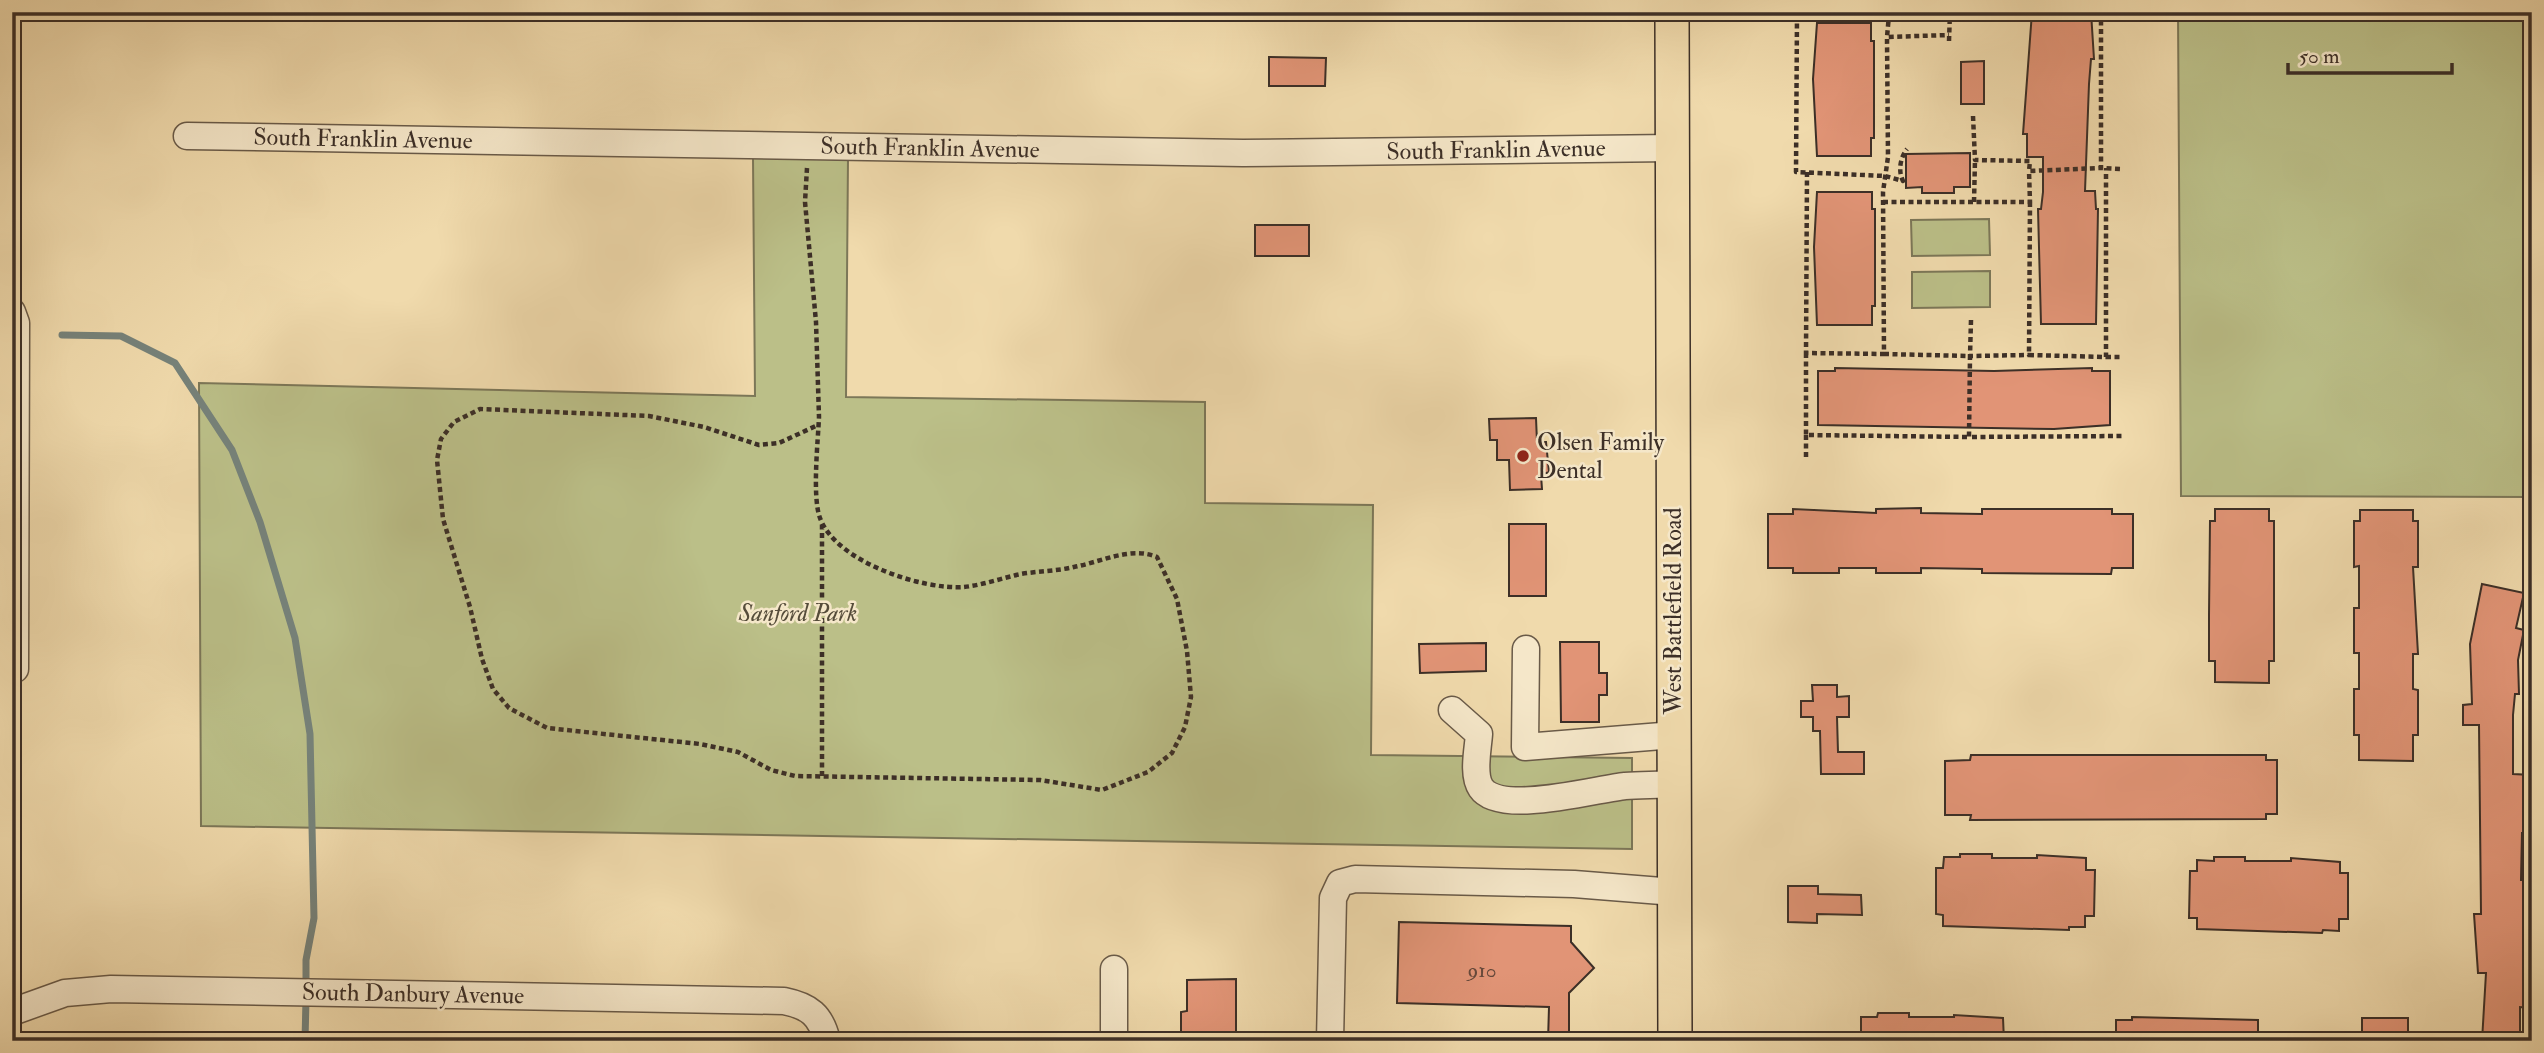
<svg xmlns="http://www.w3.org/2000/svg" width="2544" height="1053" viewBox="0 0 2544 1053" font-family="'IM FELL Double Pica',serif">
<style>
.green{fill:#bbbf88;stroke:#7c7758;stroke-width:2}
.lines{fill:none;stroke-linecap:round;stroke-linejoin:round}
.stream{stroke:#76827a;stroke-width:7}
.building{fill:#e19476;stroke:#3c2f27;stroke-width:2}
.minor-casing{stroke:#695a48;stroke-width:29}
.major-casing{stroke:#3c2f27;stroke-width:36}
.path{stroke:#3c2f27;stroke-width:4.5;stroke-dasharray:5 3.5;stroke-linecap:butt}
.minor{stroke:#f5e7c9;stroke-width:26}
.major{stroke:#f0daac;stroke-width:33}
.poi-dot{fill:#8f2418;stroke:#f5e7c9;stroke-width:2.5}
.labels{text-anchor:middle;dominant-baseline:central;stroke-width:5;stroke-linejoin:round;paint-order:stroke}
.number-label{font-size:21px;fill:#65483b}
.street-label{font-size:24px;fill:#3c2f27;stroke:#f5e7c9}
.poi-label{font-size:24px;fill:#3c2f27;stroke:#f5e7c9;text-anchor:start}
.park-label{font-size:24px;font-style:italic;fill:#554c3a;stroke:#f5e7c9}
</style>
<rect width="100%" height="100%" fill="#f0daac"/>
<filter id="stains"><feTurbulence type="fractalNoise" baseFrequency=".00286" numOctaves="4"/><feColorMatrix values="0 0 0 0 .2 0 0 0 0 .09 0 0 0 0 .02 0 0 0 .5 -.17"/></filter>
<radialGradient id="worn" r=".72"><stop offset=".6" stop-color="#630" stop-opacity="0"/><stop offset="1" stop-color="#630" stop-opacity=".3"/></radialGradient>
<!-- green -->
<path class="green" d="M2178,12H2532V497L2181,496Z
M753,158H848L846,397L1205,402V503L1373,505L1371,755L1632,758V849L201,826L199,383L755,396Z
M1989,219L1990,255L1912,256L1911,220Z
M1990,271V307L1912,308V272Z"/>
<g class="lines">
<!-- stream -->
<path class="stream" d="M62,335L121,336L175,363L232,450L260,522L295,638L310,734L314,918L306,960V987
M305,1041L306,999"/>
</g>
<!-- building -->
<path class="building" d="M2032,12H2091L2094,59H2091L2089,84L2085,191H2095L2096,209H2098L2096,324H2041L2038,209H2041L2043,192V157H2027V134H2023Z
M1817,23H1871V41H1874V138H1871V156H1817L1813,79Z
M1269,57L1326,58L1325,86H1269Z
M1984,61V104H1961V62Z
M1970,153V187H1954V193H1922V187L1906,188V154Z
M1817,192H1872V209H1875V306H1872V325H1817L1814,247Z
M1255,225H1309V256H1255Z
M1835,368L1994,371L2092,368V371H2110V425L2054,429L1818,425V371H1835Z
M1536,418L1537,442H1546L1549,472L1541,475L1542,489L1510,490L1509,460H1497V440H1490L1489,419Z
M1921,508V513L1982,514V509H2112V514H2133V568H2112L2111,574L1982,573V569L1921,568V573H1876V568H1839V573H1793V568H1768V514H1793V509L1876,513V509Z
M2215,509H2269V521H2274V661H2269V683L2215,682V661H2209V615L2210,521H2215Z
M2360,510H2413V521H2418V567H2413L2418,654H2413V689L2418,690V735H2413V761L2359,760V735H2354V689H2359V653H2354V608H2359V566L2354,567V521H2360Z
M1509,524H1546V596H1509Z
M2482,584L2524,593L2516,628L2524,630L2518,660L2519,694H2515L2513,715V774L2532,775L2530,833H2522L2521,880H2531V906H2527L2528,963L2532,981L2531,1008L2520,1007V1041H2482L2486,973H2478L2474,914H2481L2479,725H2463V705L2472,704L2470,644Z
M1560,642H1599V673H1607V695H1599V722H1561Z
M1486,643V671L1420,673L1419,644Z
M1812,685H1837V697L1849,696V717H1837L1838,752H1864V774H1821L1820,731H1813V717H1801V701H1813Z
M1971,755H2266V760H2277V814H2266V819L1970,820L1971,815H1945V761L1970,760Z
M1960,854H1992V858H2037V855L2086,858V870H2095L2094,916H2085V927H2069V930L1943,926V915L1936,914V868H1943L1944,857H1960Z
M2214,857H2245V861H2291V858L2340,862V873H2348V919H2339V931L2323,930L2322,933L2197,929V918H2189L2190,871H2197V860L2214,861Z
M1788,886H1818V894L1861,895L1862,915L1817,914V923L1788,922Z
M1399,922L1571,926V942L1594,968L1569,993V1041H1548L1549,1007L1397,1003Z
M1236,979V1041H1193V1034L1181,1035V1012L1187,1011V980Z
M1878,1013H1909V1017H1954V1015L2003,1018L2004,1041H1861V1017H1877Z
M2132,1017L2258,1020V1041H2116V1020H2132Z
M2362,1018H2408V1041H2362Z"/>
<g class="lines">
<!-- minor casing -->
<g class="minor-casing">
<path id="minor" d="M187,136L1243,153L1672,148
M12,312L16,323L15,669
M1526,649L1525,747L1674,735
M1452,710L1479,734C1478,749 1472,775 1481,788C1500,816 1596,789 1625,786C1641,785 1658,785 1674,784
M1114,969V1041
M12,1012L65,993L111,989L784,1001C809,1006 821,1015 827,1041
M1330,1041L1333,898L1340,883L1355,879L1574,884L1674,892"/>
</g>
<!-- major casing -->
<g class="major-casing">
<path id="major" d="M1672,12L1675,1041"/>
</g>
<!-- path -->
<path class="path" d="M1796,12L1797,15H1889L1887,37L1949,35
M2101,12V168L2121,169
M1797,15L1796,172L1885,176L1903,181C1898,171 1900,158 1907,149
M1949,41L1950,12
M1973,116L1975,160L2030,161L2029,171L2101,168
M807,168L805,202L816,322L819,417C818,441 812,497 820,518C836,562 922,590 964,587C983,585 1002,578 1021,574C1039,571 1057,571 1074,567C1101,562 1131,546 1157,557L1177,599L1187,651L1191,697L1185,727L1172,753L1148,772L1102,790L1040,780L795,776L771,770L738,752L700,744L547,728L509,708L493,689L482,659L470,607L443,519L437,460L441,439L454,422L480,409L649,416L704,427L759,445L779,443L818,425
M1807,172L1806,353L1884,354L1883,192L1888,157L1887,37
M1883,202H2030L2029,171
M1974,202L1975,160
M2030,202L2029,355L2106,357V168
M1971,320L1970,356L2029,355
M1806,353V435L1969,437
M1884,354L1970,356L1969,437L2123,436
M2106,357H2121
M1806,435V457
M822,776V522"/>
<!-- minor -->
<use href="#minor" class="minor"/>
<!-- major -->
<use href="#major" class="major"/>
</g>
<!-- markers -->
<circle class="poi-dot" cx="1523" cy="456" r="7"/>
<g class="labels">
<!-- number labels -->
<g class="number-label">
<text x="1482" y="970">910</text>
</g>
<!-- street labels -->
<g class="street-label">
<text transform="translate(363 139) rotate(1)">South Franklin Avenue</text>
<text transform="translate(930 148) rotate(1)">South Franklin Avenue</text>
<text transform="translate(1496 150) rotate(-1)">South Franklin Avenue</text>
<text transform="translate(1673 611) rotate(-90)">West Battlefield Road</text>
<text transform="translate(413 994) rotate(1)">South Danbury Avenue</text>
</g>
<!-- poi labels -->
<g class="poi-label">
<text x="1537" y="442">Olsen Family<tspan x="1537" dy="28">Dental</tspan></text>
</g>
<!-- park labels -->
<g class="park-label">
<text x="798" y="613">Sanford Park</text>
</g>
</g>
<!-- margin -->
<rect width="2544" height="1053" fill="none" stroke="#f0daac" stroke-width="42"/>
<rect x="14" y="14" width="2516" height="1025" fill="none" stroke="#3c2f27" stroke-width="3.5"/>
<rect x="21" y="21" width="2502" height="1011" fill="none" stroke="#3c2f27" stroke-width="2"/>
<!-- scale -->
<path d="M2288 63v10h164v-10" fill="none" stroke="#3c2f27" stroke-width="3.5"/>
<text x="2299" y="63" font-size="21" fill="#3c2f27" stroke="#f5e7c9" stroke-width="5" paint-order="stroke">50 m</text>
<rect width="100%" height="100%" filter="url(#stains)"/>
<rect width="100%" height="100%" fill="url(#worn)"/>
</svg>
